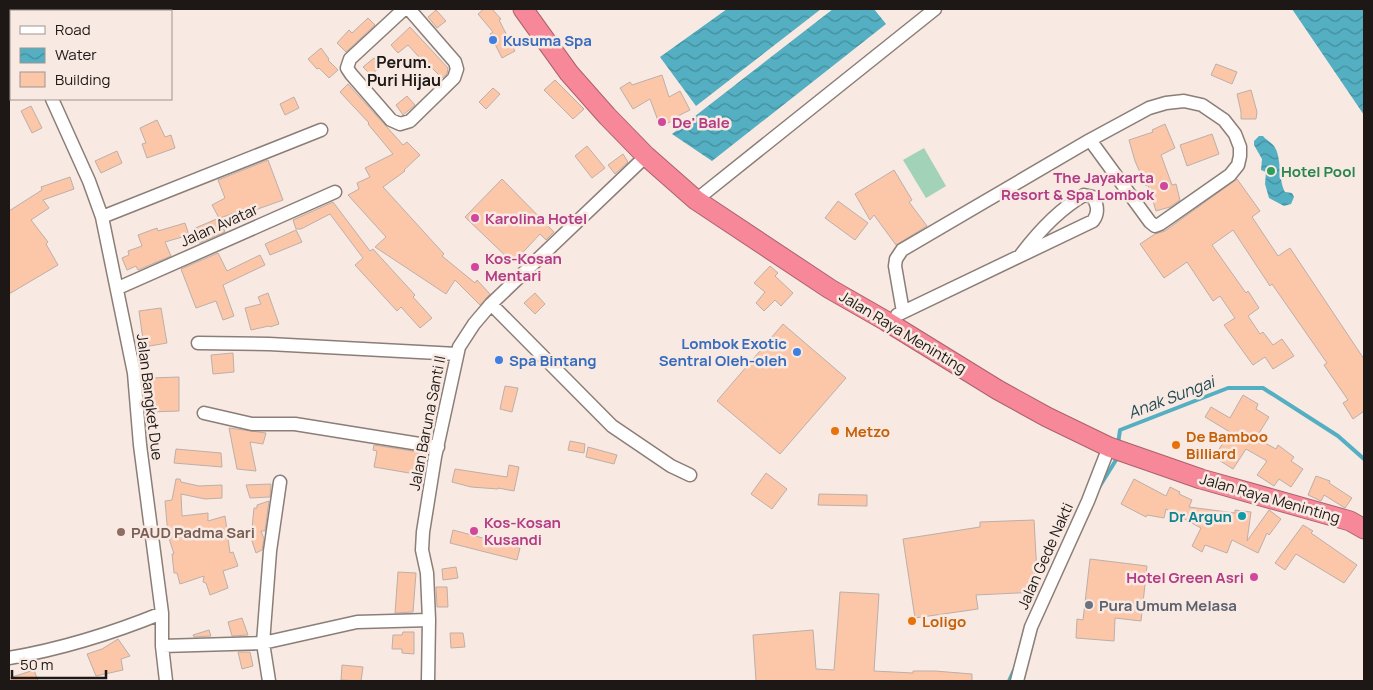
<svg xmlns="http://www.w3.org/2000/svg" width="1373" height="690" viewBox="0 0 1373 690" font-family="Manrope,sans-serif">
<style>
.green{fill:#a2d2b8}
.water{fill:url(#water-waves)}
.lines{fill:none;stroke-linecap:round;stroke-linejoin:round}
.stream{stroke:#53afc1;stroke-width:4}
.building{fill:#fcc6a9;stroke:#bdafa8}
.minor-casing{stroke:#8b7e77;stroke-width:15}
.highway-casing{stroke:#ab616b;stroke-width:21}
.minor{stroke:#fff;stroke-width:12}
.highway{stroke:#f78899;stroke-width:19}
.shop-dot{fill:#3f7fe0;stroke:#f8e9e2;stroke-width:2}
.hotel-dot{fill:#d1479c;stroke:#f8e9e2;stroke-width:2}
.leisure-dot{fill:#2e9e5b;stroke:#f8e9e2;stroke-width:2}
.food-dot{fill:#e8710a;stroke:#f8e9e2;stroke-width:2}
.culture-dot{fill:#0f9aa8;stroke:#f8e9e2;stroke-width:2}
.education-dot{fill:#8d6e63;stroke:#f8e9e2;stroke-width:2}
.worship-dot{fill:#6b7280;stroke:#f8e9e2;stroke-width:2}
.labels{text-anchor:middle;dominant-baseline:central;stroke-width:5;stroke-linejoin:round;paint-order:stroke}
.shop-label{font-size:15px;font-weight:bold;fill:#366cbe;stroke:#f8e9e2;text-anchor:start}
.hotel-label{font-size:15px;font-weight:bold;fill:#b23c85;stroke:#f8e9e2;text-anchor:start}
.leisure-label{font-size:15px;font-weight:bold;fill:#27864d;stroke:#f8e9e2;text-anchor:start}
.street-label{font-size:15px;fill:#1d1815;stroke:#f8e9e2}
.food-label{font-size:15px;font-weight:bold;fill:#c56008;stroke:#f8e9e2;text-anchor:start}
.culture-label{font-size:15px;font-weight:bold;fill:#0d838f;stroke:#f8e9e2;text-anchor:end}
.education-label{font-size:15px;font-weight:bold;fill:#785e54;stroke:#f8e9e2;text-anchor:start}
.worship-label{font-size:15px;font-weight:bold;fill:#5b616d;stroke:#f8e9e2;text-anchor:start}
.neighbourhood-label{font-size:16px;font-weight:bold;fill:#1d1815;stroke:#f8e9e2}
.water-label{font-size:16px;font-style:italic;fill:#224b54;stroke:#f8e9e2}
</style>
<defs>
<pattern id="water-waves" width="16" height="10" patternUnits="userSpaceOnUse" patternTransform="scale(1.25)"><rect width="16" height="10" fill="#53afc1"/><path d="M0 5q4-4 8 0t8 0" fill="none" stroke="#448d9c"/></pattern>
</defs>
<rect width="100%" height="100%" fill="#f8e9e2"/>
<!-- green -->
<path class="green" d="M924,148L946,186L926,198L903,160Z"/>
<!-- water -->
<path class="water" d="M727,9H821L696,106L660,57Z
M833,9H874L886,24L712,161L672,134Z
M1292,9H1364V115Z
M1259,136H1263C1266,140 1271,142 1274,146C1282,157 1278,179 1285,192L1292,193L1294,197L1291,204L1284,206L1269,198L1265,184L1266,172L1261,170L1262,159L1254,145V141Z"/>
<g class="lines">
<!-- stream -->
<path class="stream" d="M1118,444L1120,430L1228,388H1263L1338,436L1364,459
M1098,489L1116,460L1117,456
M1009,681L1014,670"/>
</g>
<!-- building -->
<path class="building" d="M484,9H492L501,19L499,20L515,51L502,58L490,34L493,32L478,14Z
M436,10L446,21L437,28L428,17Z
M368,18L375,25L346,52L337,43L349,30L352,33Z
M410,27L448,68L447,74L442,78L431,67L429,68L408,45L398,53L391,45Z
M321,48L329,59L328,60L338,70L329,78L319,68L317,69L308,59Z
M374,58L381,66L371,75L363,67Z
M1216,64L1237,72L1232,84L1211,75Z
M662,75L669,97L680,91L690,110L674,118L675,120L660,126L650,99L633,109L620,88L630,82L632,85Z
M555,80L584,109L573,119L544,90Z
M348,84L403,145L407,142L420,155L404,170L405,171L383,187L444,254L442,256L475,283L477,280L490,294L480,305L455,280L446,294L375,247L386,237L348,195L359,189L357,183L370,177L365,168L393,154L368,124L369,123L340,92Z
M493,88L500,94L486,109L479,102Z
M1251,90L1257,112L1256,119H1241V112L1237,94Z
M407,96L415,105L403,115L396,105Z
M294,97L299,108L285,115L280,104Z
M31,106L42,128L32,133L21,111Z
M157,120L165,137L171,135L175,148L147,158L142,144L146,143L140,128Z
M1165,124L1175,148L1161,155L1172,185L1176,184L1180,200L1170,207L1156,211L1148,185L1146,186L1135,161L1129,140L1153,132L1152,130Z
M1212,134L1219,154L1187,166L1180,145Z
M587,146L605,168L592,178L575,156Z
M117,151L122,163L101,173L95,161Z
M623,154L628,162L615,174L608,165Z
M268,160L283,200L255,210L254,206L220,218L225,232L199,243L193,229L219,218L212,205L225,198L218,180Z
M894,170L912,200L909,202L927,226L896,245L874,215L870,220L855,194Z
M70,177L74,189L43,200L49,208L31,220L48,242L46,244L58,265L9,294V211L42,190L41,187Z
M502,179L554,232L546,240L540,234L513,263L465,217Z
M1237,179L1260,211L1252,217L1278,256L1290,248L1364,359V411L1353,419L1343,403L1348,400L1324,365L1327,363L1272,284L1270,286L1233,230L1212,245L1246,293L1248,291L1259,308L1248,316L1260,334L1263,332L1273,345L1282,339L1294,356L1273,369L1265,357L1253,365L1224,325L1235,318L1220,296L1213,301L1187,262L1164,278L1140,244L1155,234L1165,231Z
M838,201L868,223L855,240L825,218Z
M333,202L370,251L373,249L415,295L413,297L432,318L420,328L401,307L397,311L355,265L363,258L330,214L301,229H296L293,220Z
M185,223L189,235L165,242L171,256L138,270L136,266L127,270L122,258L129,255L128,251L142,246L138,235L157,228L158,231Z
M296,230L302,242L270,255L265,244Z
M218,253L227,271L260,255L265,265L223,285L234,316L223,320L216,301L196,308L181,269Z
M770,266L778,273L775,276L793,293L781,306L775,300L764,311L756,303L765,292L754,283Z
M268,293L279,324L270,327L269,326L251,330L245,308L261,304L258,297Z
M535,293L545,304L535,314L524,303Z
M161,308L167,343L144,347L139,311Z
M783,324L846,378L780,454L717,401Z
M233,353L234,372L213,374L211,355Z
M179,377V411L150,412V378Z
M505,386L518,388L512,412L500,409Z
M1243,395L1258,404L1256,409L1269,417L1256,438L1276,449L1278,445L1294,457L1291,461L1303,469L1291,487L1279,479L1274,486L1257,475L1267,461L1246,449L1233,469L1214,457L1230,432L1205,417L1211,407L1230,418Z
M229,428L266,433L263,444L250,442L256,471L237,469Z
M570,441L585,444L584,453L568,450Z
M374,445L426,453L421,475L374,467L377,451L373,450Z
M588,447L617,455L614,464L586,457Z
M176,449L221,453L222,467L174,463Z
M509,465L519,467L514,491L498,488V489L471,487L452,482L455,469L507,477Z
M766,473L787,489L772,509L751,494Z
M1316,476L1330,481L1329,483L1352,498L1345,508L1324,495L1321,501L1308,495Z
M176,479H180L181,482L199,486L222,485V498L205,499L181,494L182,516L208,513V521L225,516L230,553L233,552L238,566L223,571L228,588L210,595L206,583L203,582L204,576L180,584L177,573H174L172,554H174L168,535L165,501L172,500Z
M1134,479L1166,496L1170,487L1180,492L1179,494L1192,500L1189,507L1235,513V510L1251,512L1247,541L1269,510L1281,519L1269,535L1267,533L1258,553L1232,540L1227,553L1205,545L1202,552L1192,546L1201,528L1166,509L1164,518L1147,515L1146,517L1121,504Z
M271,484L270,497L250,498L246,485Z
M819,494L867,495V506L818,505Z
M269,501L265,531H261L264,539L262,550L256,553L251,538L254,508H257V505Z
M1034,520L1038,592L976,595L978,609L915,618L903,539L980,527V522Z
M1303,525L1313,531L1311,533L1357,565L1344,583L1296,554L1285,570L1275,563Z
M453,530L520,548L517,560L450,543Z
M1090,559L1147,566L1141,621L1115,618L1114,641L1076,638L1077,619L1083,620Z
M456,567L458,578L443,580L442,569Z
M398,572L416,573L413,612L395,613Z
M436,587H447L448,607H437Z
M840,592L879,594L874,671L913,673V671H935L972,674V681H756L753,635L813,630L816,669L834,670Z
M242,618L248,635L232,636L228,622Z
M209,630L211,636L194,637L193,635Z
M403,632H414V654L402,653V649H392L393,635H402Z
M450,633H463L465,647L451,648Z
M118,639L130,656L121,659L123,670L96,676L87,654L102,649Z
M238,652H250L253,666L242,669Z
M342,665L363,667L361,681L341,680Z
M34,670L38,681H9V678Z"/>
<g class="lines">
<!-- minor casing -->
<g class="minor-casing">
<path id="minor" d="M14,9L16,11
M404,9L350,59L347,68L351,74L391,120L400,124L410,121L454,78L457,69L455,62L409,9
M9,93L11,92
M52,99L89,181L102,217L134,373L140,445L162,613V646L166,681
M696,200L935,9
M102,217L321,130
M118,288L335,192
M491,304L612,426L671,466L690,475
M903,312L895,266L896,259L902,250L1090,140L1149,108L1166,103L1184,101L1202,105L1224,120L1235,134L1240,147V156L1238,165L1230,175L1160,224L1155,226L1150,222L1090,140
M897,315L1093,221C1099,213 1098,206 1093,197L1084,195C1058,210 1038,232 1020,256
M198,343L269,344L457,354
M204,413L252,424H295L438,447
M162,646L263,643L357,622L429,620
M9,658C61,649 113,633 162,613
M269,681L263,643L270,551L280,482
M428,681L429,620L427,573L422,550L423,532L435,457L459,347L474,324L491,304L646,156
M1017,681L1031,627L1088,501L1109,447"/>
</g>
<!-- highway casing -->
<g class="highway-casing">
<path id="highway" d="M523,9L569,73L607,116L646,156L696,200L830,289L886,321L998,390L1047,417L1109,447L1201,479L1350,521L1364,529"/>
</g>
<!-- minor -->
<use href="#minor" class="minor"/>
<!-- highway -->
<use href="#highway" class="highway"/>
</g>
<!-- markers -->
<g class="shop-dot">
<circle cx="493" cy="40" r="5"/>
<circle cx="797" cy="352" r="5"/>
<circle cx="499" cy="360" r="5"/>
</g>
<g class="hotel-dot">
<circle cx="662" cy="122" r="5"/>
<circle cx="1164" cy="186" r="5"/>
<circle cx="475" cy="218" r="5"/>
<circle cx="475" cy="267" r="5"/>
<circle cx="474" cy="531" r="5"/>
<circle cx="1254" cy="577" r="5"/>
</g>
<circle class="leisure-dot" cx="1271" cy="171" r="5"/>
<g class="food-dot">
<circle cx="835" cy="431" r="5"/>
<circle cx="1176" cy="445" r="5"/>
<circle cx="912" cy="621" r="5"/>
</g>
<circle class="culture-dot" cx="1242" cy="516" r="5"/>
<circle class="education-dot" cx="121" cy="532" r="5"/>
<circle class="worship-dot" cx="1089" cy="605" r="5"/>
<g class="labels">
<!-- shop labels -->
<g class="shop-label">
<text x="503" y="40">Kusuma Spa</text>
<text x="787" y="343" text-anchor="end">Lombok Exotic<tspan x="787" dy="17">Sentral Oleh-oleh</tspan></text>
<text x="509" y="360">Spa Bintang</text>
</g>
<!-- hotel labels -->
<g class="hotel-label">
<text x="672" y="122">De' Bale</text>
<text x="1154" y="177" text-anchor="end">The Jayakarta<tspan x="1154" dy="17">Resort &amp; Spa Lombok</tspan></text>
<text x="485" y="218">Karolina Hotel</text>
<text x="485" y="258">Kos-Kosan<tspan x="485" dy="17">Mentari</tspan></text>
<text x="484" y="522">Kos-Kosan<tspan x="484" dy="17">Kusandi</tspan></text>
<text x="1244" y="577" text-anchor="end">Hotel Green Asri</text>
</g>
<!-- leisure labels -->
<g class="leisure-label">
<text x="1281" y="171">Hotel Pool</text>
</g>
<!-- street labels -->
<g class="street-label">
<text transform="translate(219 225) rotate(-24)">Jalan Avatar</text>
<text transform="translate(903 332) rotate(31)">Jalan Raya Meninting</text>
<text transform="translate(150 397) rotate(83)">Jalan Bangket Due</text>
<text transform="translate(427 423) rotate(-79)">Jalan Baruna Santi II</text>
<text transform="translate(1270 498) rotate(16)">Jalan Raya Meninting</text>
<text transform="translate(1045 556) rotate(-66)">Jalan Gede Nakti</text>
</g>
<!-- food labels -->
<g class="food-label">
<text x="845" y="431">Metzo</text>
<text x="1186" y="436">De Bamboo<tspan x="1186" dy="17">Billiard</tspan></text>
<text x="922" y="621">Loligo</text>
</g>
<!-- culture labels -->
<g class="culture-label">
<text x="1232" y="516">Dr Argun</text>
</g>
<!-- education labels -->
<g class="education-label">
<text x="131" y="532">PAUD Padma Sari</text>
</g>
<!-- worship labels -->
<g class="worship-label">
<text x="1099" y="605">Pura Umum Melasa</text>
</g>
<!-- neighbourhood labels -->
<g class="neighbourhood-label">
<text x="404" y="62">Perum.<tspan x="404" dy="18">Puri Hijau</tspan></text>
</g>
<!-- water labels -->
<g class="water-label">
<text transform="translate(1171 397) rotate(-21)">Anak Sungai</text>
</g>
</g>
<!-- border -->
<rect width="1373" height="690" fill="none" stroke="#1d1815" stroke-width="20"/>
<!-- legend -->
<rect x="10" y="10" width="162" height="90" fill="#f8e9e2" stroke="#a09590"/>
<rect x="20" y="26" width="25" height="8" fill="#ffffff" stroke="#a09590"/>
<text x="55" y="35" font-size="15" fill="#1d1815">Road</text>
<rect x="20" y="48" width="25" height="15" fill="url(#water-waves)" stroke="#a09590"/>
<text x="55" y="60" font-size="15" fill="#1d1815">Water</text>
<rect x="20" y="72" width="25" height="15" fill="#fcc6a9" stroke="#a09590"/>
<text x="55" y="85" font-size="15" fill="#1d1815">Building</text>
<!-- scale -->
<path d="M12 670v8h94v-8" fill="none" stroke="#1d1815" stroke-width="2.5"/>
<text x="20" y="670" font-size="15" fill="#1d1815" stroke="#f8e9e2" stroke-width="4" paint-order="stroke">50 m</text>
</svg>
